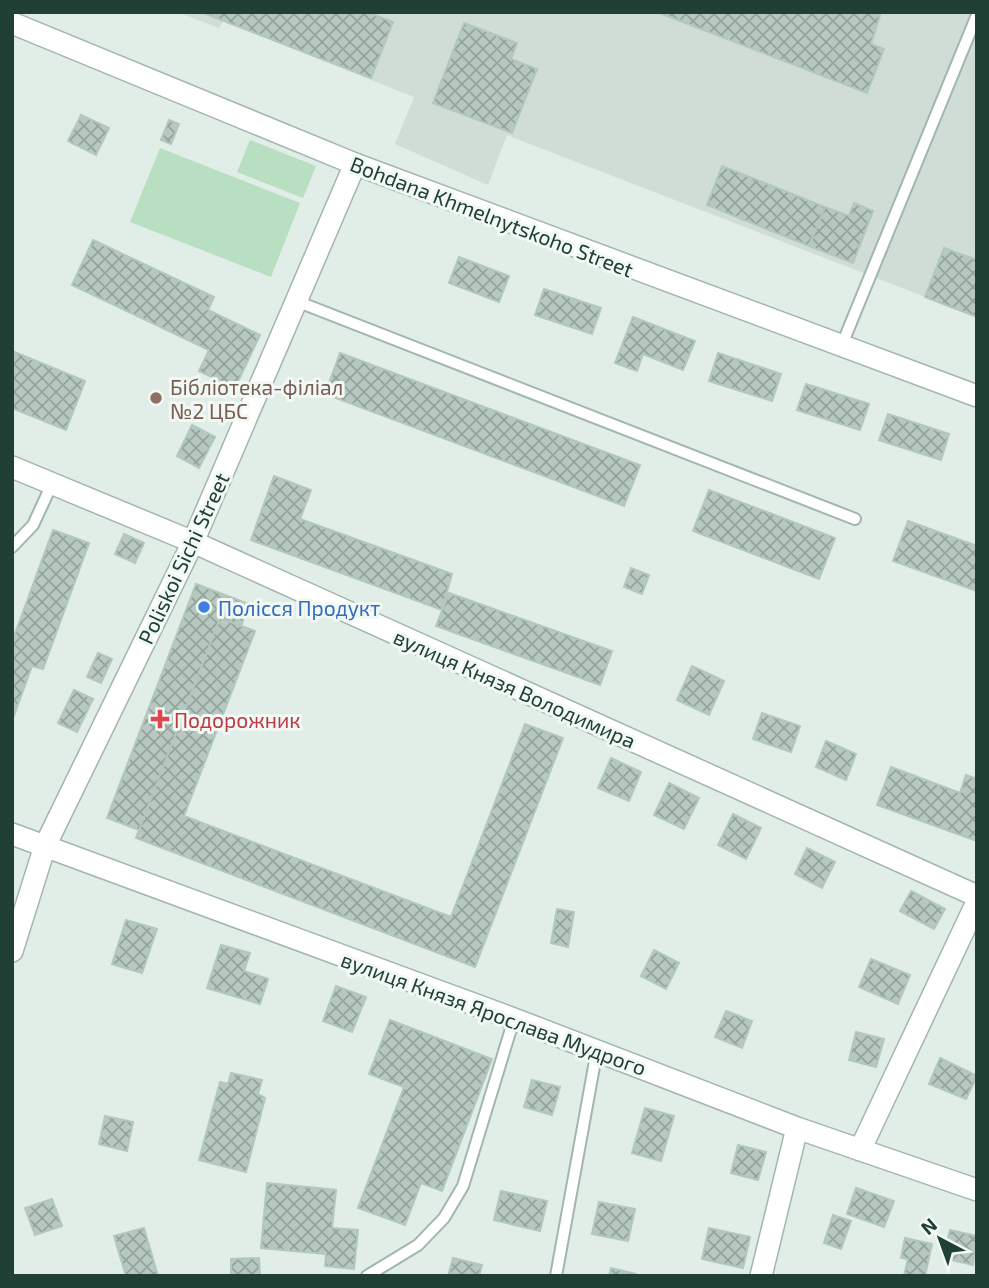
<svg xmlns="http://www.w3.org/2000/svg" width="989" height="1288" viewBox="0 0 989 1288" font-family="'Exo 2',sans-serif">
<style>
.built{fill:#cfddd6}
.grass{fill:#b8dfc1}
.building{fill:url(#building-cross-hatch);stroke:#b3c7be;stroke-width:2}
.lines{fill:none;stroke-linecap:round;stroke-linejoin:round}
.service-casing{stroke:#a3b5ae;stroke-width:14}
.minor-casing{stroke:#a3b5ae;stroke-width:24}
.tertiary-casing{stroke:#a3b5ae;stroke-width:24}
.service{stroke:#fff;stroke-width:10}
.minor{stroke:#fff;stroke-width:21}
.tertiary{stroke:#fff;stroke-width:21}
.education-dot{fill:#8d6e63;stroke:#f2f9f5;stroke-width:2.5}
.shop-dot{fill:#3f7fe0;stroke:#f2f9f5;stroke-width:2.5}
.health-dot{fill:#e0444e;stroke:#f2f9f5;stroke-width:2.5}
.labels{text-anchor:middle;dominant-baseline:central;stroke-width:6;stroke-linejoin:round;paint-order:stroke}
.street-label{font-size:21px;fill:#203f35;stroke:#f2f9f5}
.education-label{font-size:21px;fill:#785e54;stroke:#f2f9f5;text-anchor:start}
.shop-label{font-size:21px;fill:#366cbe;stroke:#f2f9f5;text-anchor:start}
.health-label{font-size:21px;fill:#be3a42;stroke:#f2f9f5;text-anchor:start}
</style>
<defs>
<pattern id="building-cross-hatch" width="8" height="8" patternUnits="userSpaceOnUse" patternTransform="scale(1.75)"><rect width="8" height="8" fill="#b6c8c0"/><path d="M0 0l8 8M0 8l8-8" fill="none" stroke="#94a49d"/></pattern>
</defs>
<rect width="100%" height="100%" fill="#e1ede7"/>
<!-- built -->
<path class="built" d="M177,12H977V317L507,135L488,185L395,144L414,97L223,21L219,28Z"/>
<!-- grass -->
<path class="grass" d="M250,140L316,166L303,198L237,172Z
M160,148L300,203L271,277L130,222Z"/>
<!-- building -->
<path class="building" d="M201,12H367L393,22L371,78Z
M657,12H881L871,44L884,49L867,93Z
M464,23L517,43L511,59L537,69L512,133L433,103Z
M81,115L109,128L96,155L68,141Z
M169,120L179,124L171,144L161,140Z
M722,166L825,207L809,246L707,205Z
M854,203L873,211L853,263L809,246L825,207L849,216Z
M93,240L214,297L208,310L260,335L235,388L199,371L209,350L72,285Z
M944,248L977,260V317L925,297Z
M459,257L509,276L499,302L449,283Z
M544,289L601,308L592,334L535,315Z
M633,317L695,341L683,370L643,354L637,371L615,363Z
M12,351L85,381L66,430L12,408Z
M340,353L640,465L624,506L325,394Z
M718,353L781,374L772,401L709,381Z
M806,384L869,404L860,430L797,410Z
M888,414L949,434L941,460L879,440Z
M192,425L215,437L199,468L177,456Z
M274,476L311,490L300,519L452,574L442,610L251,540Z
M709,490L835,538L819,579L693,531Z
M908,521L977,546V591L893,561Z
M53,530L89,543L43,669L32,666L12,721V642Z
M124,534L144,543L135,563L115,554Z
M631,568L649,575L642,594L624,587Z
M196,584L249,604L241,626L220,618L139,830L107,818Z
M449,593L612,651L600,685L436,626Z
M220,618L255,631L184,816L451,917L525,724L563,738L475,967L136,838Z
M98,653L112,659L101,683L87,677Z
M692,666L724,681L709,715L677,700Z
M74,690L93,699L77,732L58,723Z
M762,713L800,726L791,752L753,739Z
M826,741L856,754L846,780L816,767Z
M611,758L641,772L629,801L598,788Z
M891,767L960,793L966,775L977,779V841L877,805Z
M669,783L699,798L684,829L654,815Z
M733,814L761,828L746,859L718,845Z
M807,848L835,862L822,888L795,874Z
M911,891L945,909L934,929L900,911Z
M557,909L574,912L568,947L551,943Z
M126,920L157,929L142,973L112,964Z
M221,945L250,953L244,971L268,979L260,1004L207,988Z
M654,950L679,963L666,989L641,976Z
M871,959L910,975L898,1004L859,987Z
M336,986L366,997L352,1032L323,1021Z
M726,1011L752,1021L742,1048L715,1037Z
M390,1020L492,1059L442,1191L421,1183L405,1225L358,1208L404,1087L369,1074Z
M856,1032L884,1039L876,1067L849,1060Z
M940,1058L977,1076L966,1099L929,1084Z
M231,1073L262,1080L258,1094L265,1098L246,1172L199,1160L220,1082L228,1084Z
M532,1080L560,1087L552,1115L524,1107Z
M645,1108L674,1116L661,1161L632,1153Z
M105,1116L133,1122L127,1151L99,1144Z
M738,1145L766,1152L758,1180L731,1173Z
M267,1183L336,1190L332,1228L358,1230L354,1269L325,1266L326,1254L261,1248Z
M856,1188L894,1201L884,1227L847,1214Z
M501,1191L547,1201L540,1231L494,1220Z
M52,1199L62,1226L35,1235L25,1208Z
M599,1202L635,1209L628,1241L592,1234Z
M833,1215L851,1221L841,1249L824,1243Z
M144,1228L158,1276H126L114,1236Z
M709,1228L750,1237L743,1268L702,1259Z
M950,1230L977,1236L973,1265L943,1258Z
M905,1238L932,1244L925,1276H904L908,1259L901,1258Z
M259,1258L260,1276H231V1259Z
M453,1258L482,1265L479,1276H448Z
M611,1268L636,1274L635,1276H609Z"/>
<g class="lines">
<!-- service casing -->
<g class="service-casing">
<path id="service" d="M296,301L855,519
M841,347L977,15
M12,547L33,525L52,484
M367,1276L418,1245L444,1218L463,1186L514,1019
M556,1276L597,1050"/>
</g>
<!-- minor casing -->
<g class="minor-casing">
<path id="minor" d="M12,23L355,164
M12,467L193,542L977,896
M12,834L514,1019L797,1128L977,1190
M860,1150L977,902
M761,1276L797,1128"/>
</g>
<!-- tertiary casing -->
<g class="tertiary-casing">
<path id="tertiary" d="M12,951L45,846L193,542L355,164L977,396"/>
</g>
<!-- service -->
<use href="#service" class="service"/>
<!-- minor -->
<use href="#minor" class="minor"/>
<!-- tertiary -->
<use href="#tertiary" class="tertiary"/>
</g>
<!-- markers -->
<circle class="education-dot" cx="156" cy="398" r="7"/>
<circle class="shop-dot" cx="204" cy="607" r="7"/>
<path class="health-dot" d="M156.5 708.5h7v7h7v7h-7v7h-7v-7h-7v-7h7z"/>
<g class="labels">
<!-- street labels -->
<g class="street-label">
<text transform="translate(492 216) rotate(21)">Bohdana Khmelnytskoho Street</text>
<text transform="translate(183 558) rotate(-65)">Poliskoi Sichi Street</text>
<text transform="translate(515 688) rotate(24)">вулиця Князя Володимира</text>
<text transform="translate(494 1013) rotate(20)">вулиця Князя Ярослава Мудрого</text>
</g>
<!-- education labels -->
<g class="education-label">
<text x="170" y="386">Бібліотека-філіал<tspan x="170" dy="24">№2 ЦБС</tspan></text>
</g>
<!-- shop labels -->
<g class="shop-label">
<text x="218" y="607">Полісся Продукт</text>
</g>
<!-- health labels -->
<g class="health-label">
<text x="174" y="719">Подорожник</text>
</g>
</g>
<!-- border -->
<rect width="989" height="1288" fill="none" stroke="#203f35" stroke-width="28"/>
<!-- north arrow -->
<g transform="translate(940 1239) rotate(319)" stroke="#f2f9f5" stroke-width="5" paint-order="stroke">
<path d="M0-5L12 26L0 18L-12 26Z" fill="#203f35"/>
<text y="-10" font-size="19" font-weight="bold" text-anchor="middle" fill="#203f35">N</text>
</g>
</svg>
